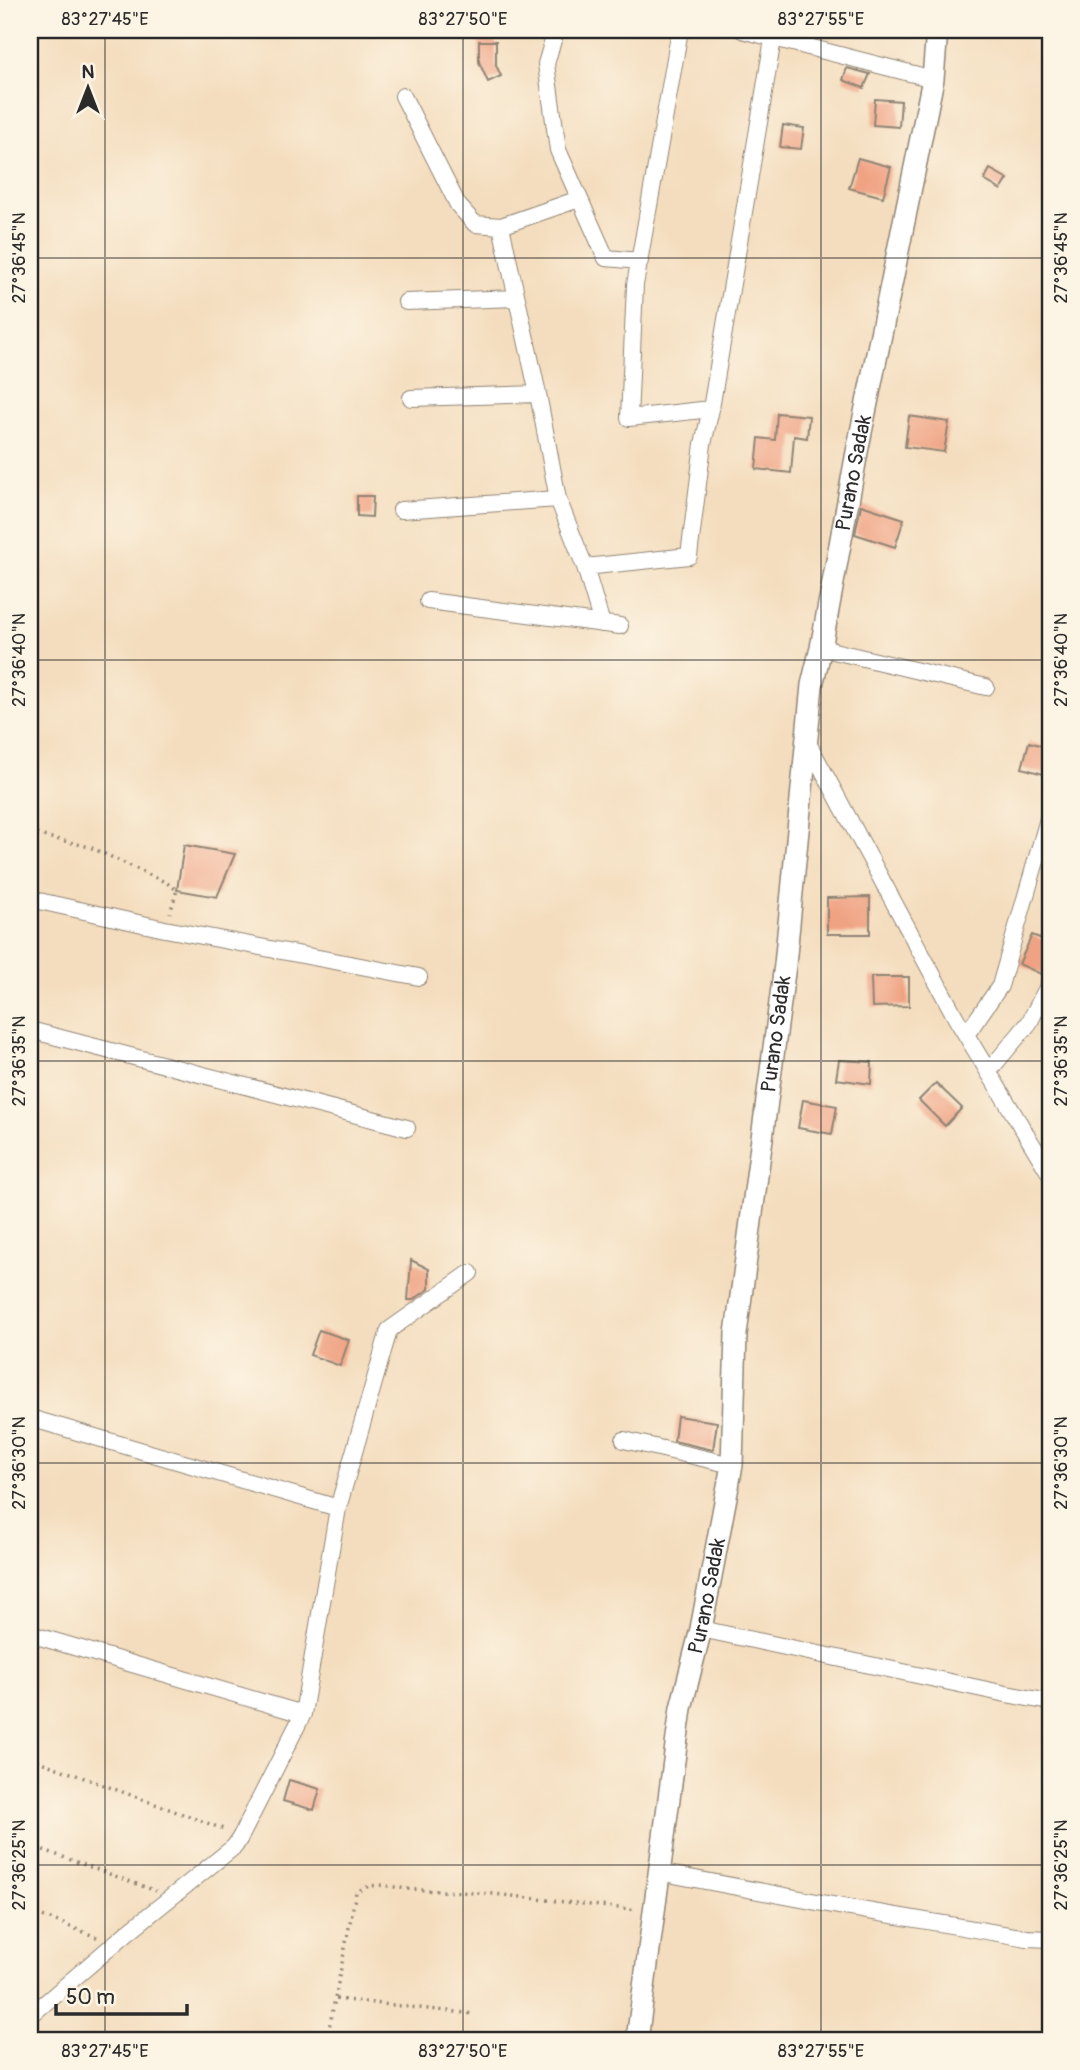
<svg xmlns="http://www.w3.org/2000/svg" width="1080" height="2070" viewBox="0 0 1080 2070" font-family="Pangolin,sans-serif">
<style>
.building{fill:#f0a383}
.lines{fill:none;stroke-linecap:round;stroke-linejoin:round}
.minor-casing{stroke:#908474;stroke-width:18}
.secondary-casing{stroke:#908474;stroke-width:24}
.path{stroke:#908474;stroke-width:3.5;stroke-dasharray:2 5;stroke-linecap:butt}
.minor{stroke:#fff;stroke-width:16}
.secondary{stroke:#fff;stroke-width:21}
.ticks{fill:none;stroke:#2b2b2b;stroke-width:2;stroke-opacity:0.45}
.labels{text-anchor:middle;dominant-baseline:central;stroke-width:5;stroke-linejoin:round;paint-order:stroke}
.street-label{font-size:21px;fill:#2b2b2b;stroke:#fcf5e5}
.neatline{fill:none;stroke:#2b2b2b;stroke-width:2.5}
.ticks-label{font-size:18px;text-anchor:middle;fill:#2b2b2b}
</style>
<rect width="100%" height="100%" fill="#fcf5e5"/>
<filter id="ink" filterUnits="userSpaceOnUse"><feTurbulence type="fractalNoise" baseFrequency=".0143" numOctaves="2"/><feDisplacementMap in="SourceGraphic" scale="14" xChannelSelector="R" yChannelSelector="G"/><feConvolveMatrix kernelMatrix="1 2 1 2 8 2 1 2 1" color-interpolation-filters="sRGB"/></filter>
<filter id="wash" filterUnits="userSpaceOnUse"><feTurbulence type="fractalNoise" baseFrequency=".00686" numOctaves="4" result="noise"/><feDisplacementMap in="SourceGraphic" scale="28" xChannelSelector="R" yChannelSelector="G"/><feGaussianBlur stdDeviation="1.57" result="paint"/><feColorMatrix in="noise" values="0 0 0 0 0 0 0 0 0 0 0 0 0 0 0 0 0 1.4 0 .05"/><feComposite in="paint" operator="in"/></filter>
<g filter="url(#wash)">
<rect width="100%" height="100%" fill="#f4ddbe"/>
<g id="blocks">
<!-- building -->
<path class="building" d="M479,41H496V65L501,76L488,82L479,62Z
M847,68L870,74L864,88L843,80Z
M875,99L901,101L899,127L873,125Z
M783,125L804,128L801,149L780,147Z
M858,158L891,167L883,197L849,188Z
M990,169L1008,179L1001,190L984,180Z
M777,413L809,416L807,438L794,436L791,473L756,469L759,438L775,440Z
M909,416L949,422L944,452L905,447Z
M357,496H373L372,517L357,516Z
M861,505L904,519L895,547L855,534Z
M1029,742L1050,748V776L1022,768Z
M184,845L235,854L217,897L177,890Z
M870,897V934H827V898Z
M1032,935L1050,942V959L1043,975L1019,964Z
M871,977H909V1006L872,1007Z
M839,1060L872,1062L871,1084L836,1079Z
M936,1083L962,1108L945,1126L919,1100Z
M803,1100L837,1106L832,1134L798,1128Z
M411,1260L429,1269V1289L413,1300H408Z
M319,1330L349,1340L340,1366L310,1355Z
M677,1416L717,1422L713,1450L674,1441Z
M289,1780L320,1789L314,1810L283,1801Z"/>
</g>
</g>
<g filter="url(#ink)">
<use href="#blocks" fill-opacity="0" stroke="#908474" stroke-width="2"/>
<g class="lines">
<!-- minor casing -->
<g class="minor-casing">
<path id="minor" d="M556,30L546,64L558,150L606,258L640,261
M680,30L635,285L629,418L711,409
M742,30L933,79
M403,96L458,205L475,224L501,226L579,199
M501,226L538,394L558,499L585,567L602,624
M406,302L517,298
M411,398L538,394
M401,510L558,499
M585,567L689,556L703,444L711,409L773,39
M428,601L620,626
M821,648L986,687
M807,741L956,1018L1050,1174
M30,899L165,929L419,977
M30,1030L407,1128
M966,1035L1000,986L1050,812
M988,1072L1029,1023L1050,982
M30,1418L338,1508
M624,1440L732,1465
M701,1629L1006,1694L1050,1702
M30,1634L303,1714
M658,1872L838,1906L1027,1938L1050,1939
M30,2016L128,1932L235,1846L241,1836L303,1714L338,1508L389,1330L470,1273"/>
</g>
<!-- secondary casing -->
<g class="secondary-casing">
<g id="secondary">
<path id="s1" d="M637,2040L681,1708L701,1629L732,1465L736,1334L785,965L812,685L821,648L857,452L933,79L937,30"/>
</g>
</g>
<!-- path -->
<path class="path" d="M30,833L90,847L167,883L177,890L170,913
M30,1758L226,1830
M30,1845L156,1891
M30,1911L99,1938
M336,1999L475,2014
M327,2039L356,1892L369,1886L383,1885L406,1889L494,1894L636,1910"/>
<!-- minor -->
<use href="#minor" class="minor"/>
<!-- secondary -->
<use href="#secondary" class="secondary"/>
</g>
</g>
<!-- ticks -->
<path class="ticks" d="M105,30V2040M463,30V2040M821,30V2040M30,258H1050M30,660H1050M30,1061H1050M30,1463H1050M30,1865H1050"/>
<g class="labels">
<!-- street labels -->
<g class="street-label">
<text stroke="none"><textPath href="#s1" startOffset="1584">Purano Sadak</textPath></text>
<text stroke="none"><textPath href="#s1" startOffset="1017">Purano Sadak</textPath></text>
<text stroke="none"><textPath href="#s1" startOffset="450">Purano Sadak</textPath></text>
</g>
</g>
<!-- margin -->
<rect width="1080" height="2070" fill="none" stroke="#fcf5e5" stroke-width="77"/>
<!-- north arrow -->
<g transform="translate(88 88)" stroke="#fcf5e5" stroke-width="5" paint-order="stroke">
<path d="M0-5L12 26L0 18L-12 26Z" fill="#2b2b2b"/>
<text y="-10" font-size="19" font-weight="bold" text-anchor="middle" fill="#2b2b2b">N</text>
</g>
<!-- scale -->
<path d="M56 2004v10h131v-10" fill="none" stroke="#2b2b2b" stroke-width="3.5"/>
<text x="66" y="2004" font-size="21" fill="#2b2b2b" stroke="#fcf5e5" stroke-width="5" paint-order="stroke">50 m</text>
<rect x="38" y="38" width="1004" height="1994" class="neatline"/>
<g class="ticks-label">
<text x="105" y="25">83°27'45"E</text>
<text x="463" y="25">83°27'50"E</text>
<text x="821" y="25">83°27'55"E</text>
<text transform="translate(19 258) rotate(-90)" y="6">27°36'45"N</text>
<text transform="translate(1061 258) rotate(-90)" y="6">27°36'45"N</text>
<text transform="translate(19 660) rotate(-90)" y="6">27°36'40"N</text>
<text transform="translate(1061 660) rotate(-90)" y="6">27°36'40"N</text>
<text transform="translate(19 1061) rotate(-90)" y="6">27°36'35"N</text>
<text transform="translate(1061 1061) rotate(-90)" y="6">27°36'35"N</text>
<text transform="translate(19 1463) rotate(-90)" y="6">27°36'30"N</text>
<text transform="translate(1061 1463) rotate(-90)" y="6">27°36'30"N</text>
<text transform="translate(19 1865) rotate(-90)" y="6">27°36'25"N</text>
<text transform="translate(1061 1865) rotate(-90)" y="6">27°36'25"N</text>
<text x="105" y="2057">83°27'45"E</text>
<text x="463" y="2057">83°27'50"E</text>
<text x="821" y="2057">83°27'55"E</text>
</g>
</svg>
